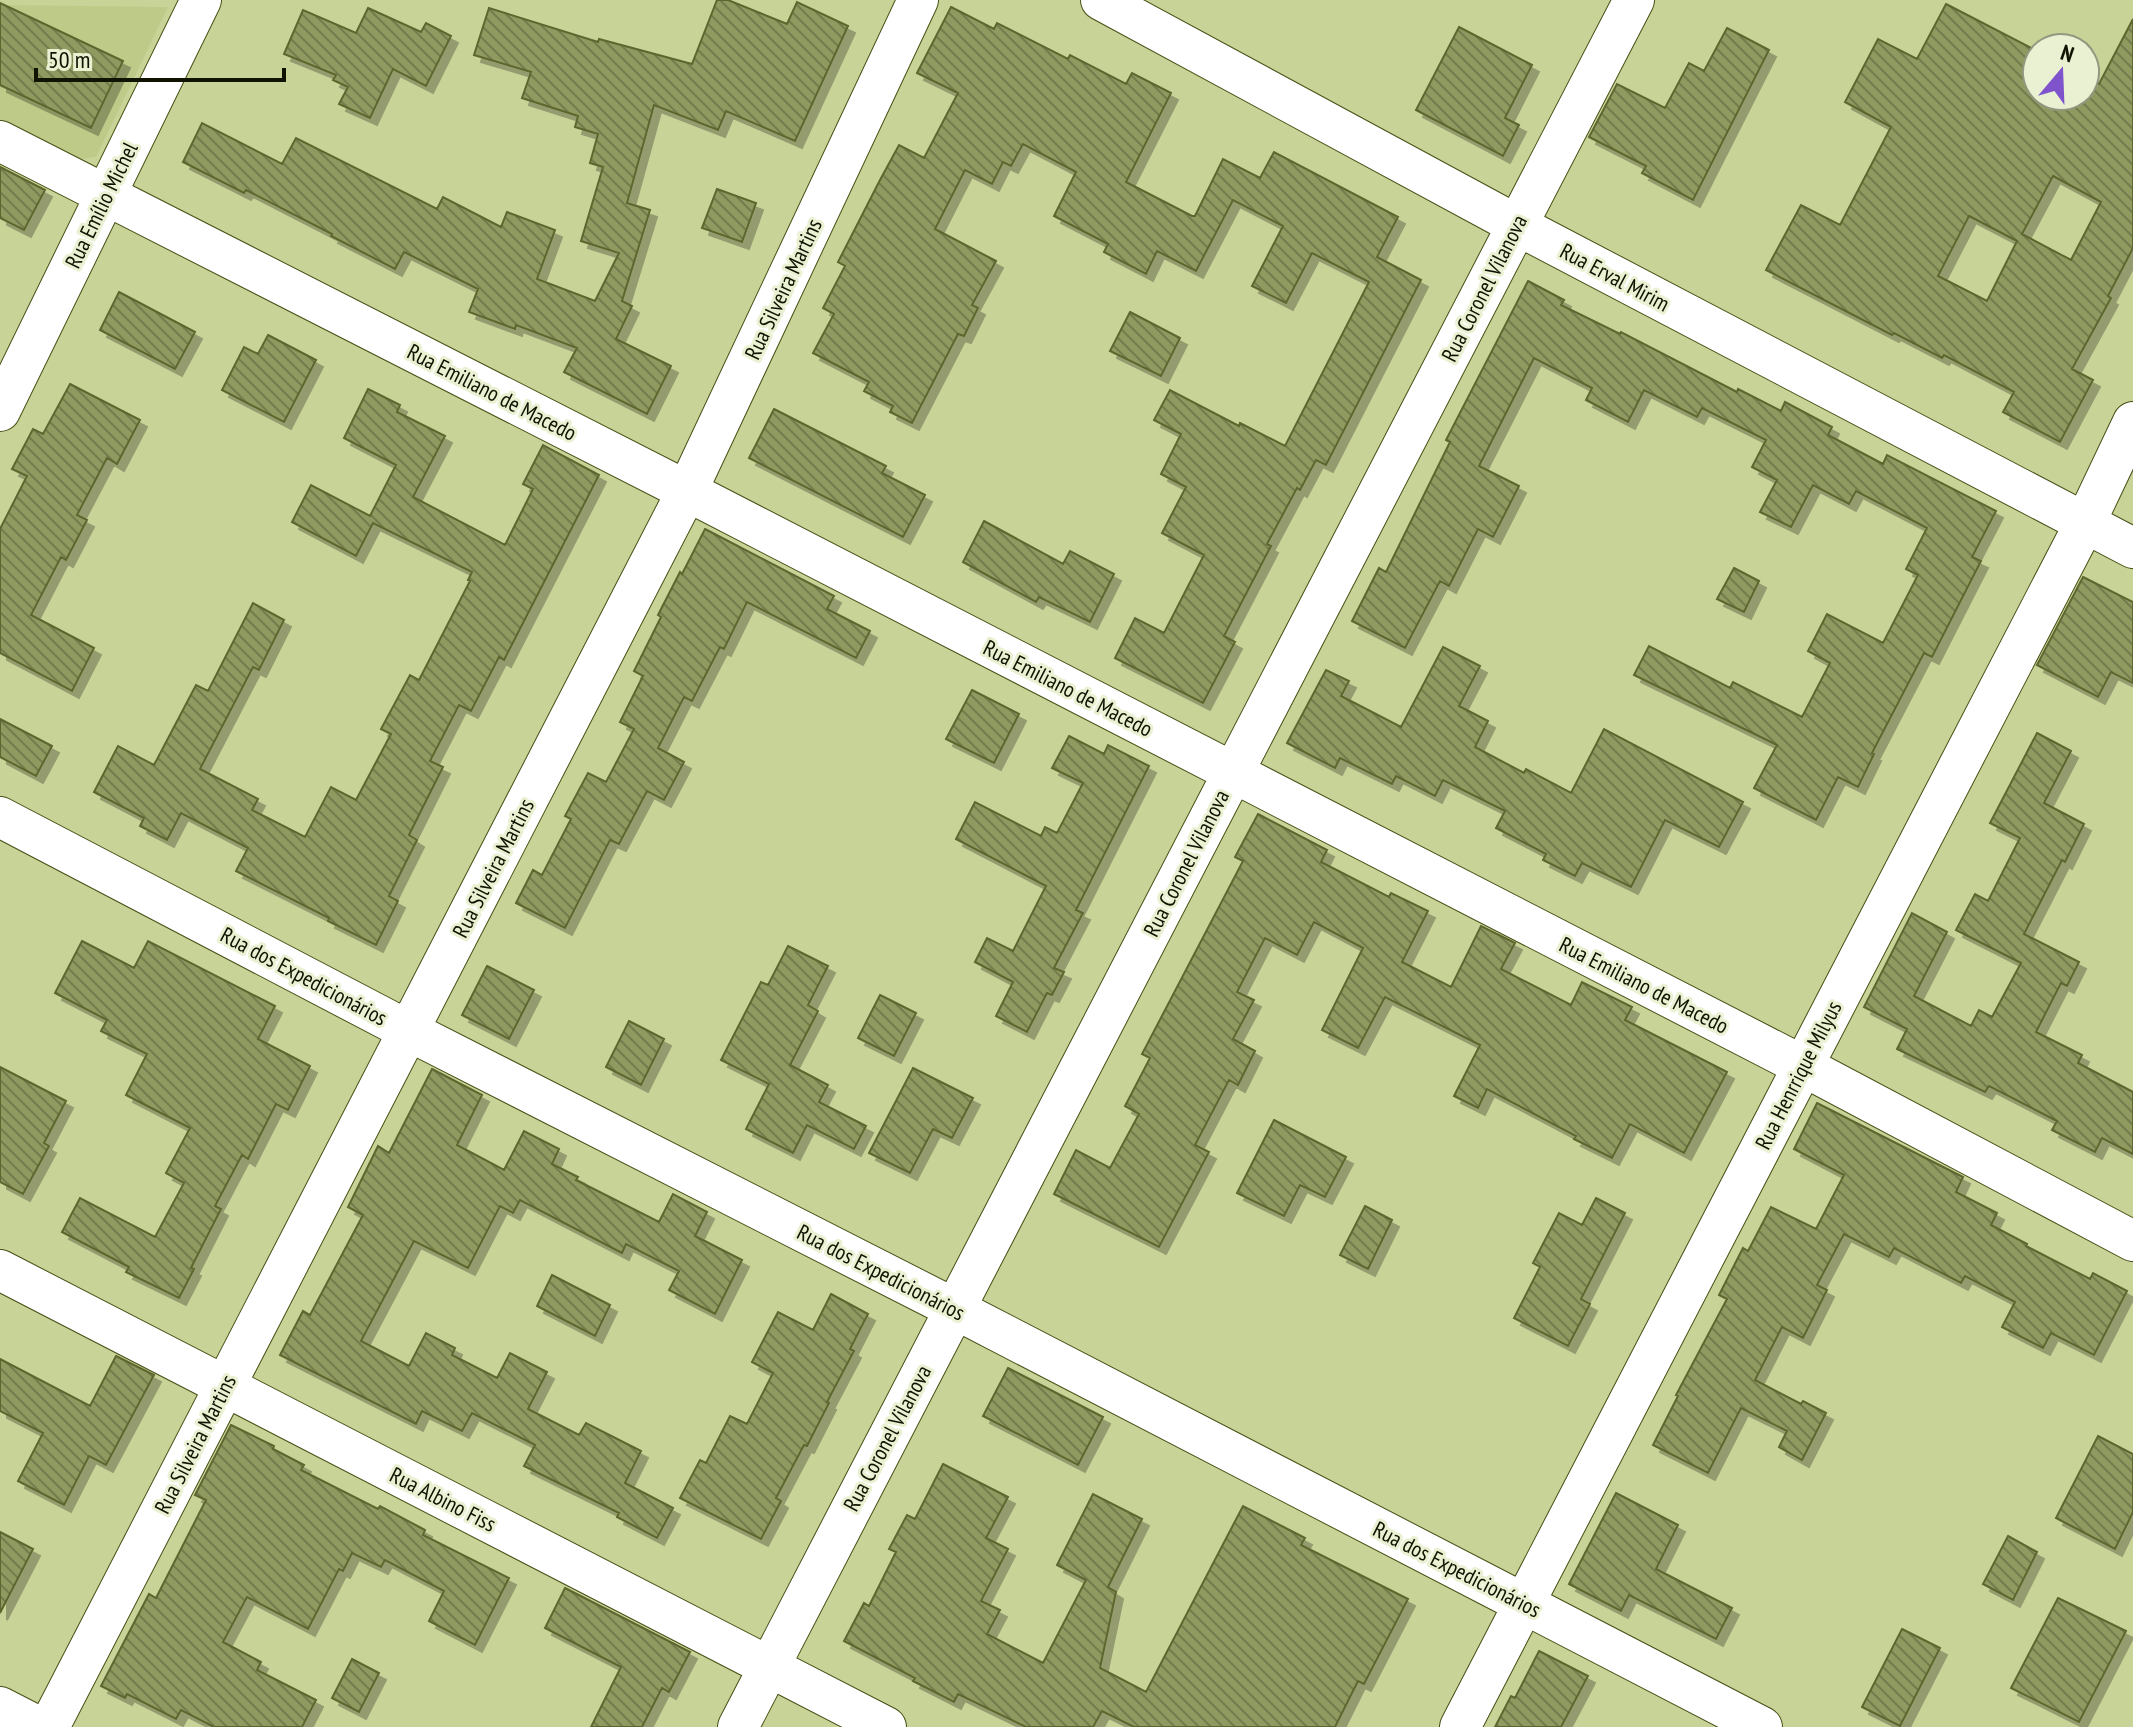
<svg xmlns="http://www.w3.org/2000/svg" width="2133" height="1727" viewBox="0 0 2133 1727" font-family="'PT Sans Narrow',sans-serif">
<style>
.built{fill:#beca87}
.building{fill:url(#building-back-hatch);stroke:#5d662e;stroke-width:2;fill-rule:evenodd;filter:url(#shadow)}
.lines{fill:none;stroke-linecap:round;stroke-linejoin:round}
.minor-casing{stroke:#474f15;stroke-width:42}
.minor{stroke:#fff;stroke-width:40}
.labels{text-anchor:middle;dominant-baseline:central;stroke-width:6;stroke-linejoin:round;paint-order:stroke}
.street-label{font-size:22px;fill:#0f1300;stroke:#eaf1d3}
</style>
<defs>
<pattern id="building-back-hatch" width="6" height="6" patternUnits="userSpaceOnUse" patternTransform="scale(2)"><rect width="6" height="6" fill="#8f9a60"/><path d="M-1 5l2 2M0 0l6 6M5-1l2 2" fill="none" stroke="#737c4d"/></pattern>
<filter id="shadow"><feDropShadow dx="7" dy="7" stdDeviation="0" flood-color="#0004"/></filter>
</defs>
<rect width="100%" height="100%" fill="#c8d398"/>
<!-- built -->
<path class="built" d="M0,5L168,7L96,157L0,169Z"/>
<!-- building -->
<path class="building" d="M717,0H728L787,24L797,2L848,26L795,141L726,111L718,130L654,105L627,203L650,210L622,301L632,306L616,339L671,366L647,414L564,372L577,348L516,325L515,329L469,312L478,289L404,252L395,269L331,236L332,234L246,190L244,193L183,162L202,123L282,164L296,138L437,209L443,197L501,227L507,212L555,230L537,279L595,301L619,253L581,241L603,167L590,163L598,134L575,127L578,116L522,98L531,72L474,55L489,8L598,42L599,39L692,64Z
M0,3L123,61L91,128L0,85Z
M1946,4L2037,51V96H2085V77L2099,84L2133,19V248L2108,296L2111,298L2072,369L2093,380L2060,442L2003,412L2014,392L1944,355L1942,358L1894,333L1892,335L1766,270L1801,205L1840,225L1891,127L1845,102L1878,39L1917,59ZM2053,176L2101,202L2071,260L2022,234ZM1969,216L2017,241L1987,301L1938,276Z
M951,7L994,29L997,23L1068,59L1070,55L1126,84L1132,73L1171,93L1126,182L1192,216H1195L1223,159L1260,178L1274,152L1398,217L1377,257L1421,280L1326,465L1316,460L1300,490L1297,488L1267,544L1271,546L1224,636L1235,642L1203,703L1115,658L1135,618L1164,633L1204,555L1162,533L1186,487L1161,474L1181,434L1154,420L1170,390L1239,426L1240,423L1285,446L1369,282L1312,253L1286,303L1252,286L1283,226L1233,200L1196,271L1157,251L1146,274L1104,252L1108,244L1054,216L1076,172L1023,144L1011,166L1003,162L992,184L965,170L935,229L996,261L972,305L978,308L964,336L958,334L912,423L890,412L893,406L864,391L869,382L813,353L834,314L823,308L845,266L838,262L880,180L899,145L924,158L958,93L917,73Z
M368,8L421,32L426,23L451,36L426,86L393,69L370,118L339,104L348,87L333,80L336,75L284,54L303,10L356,33Z
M1459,27L1532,65L1505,118L1519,125L1503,156L1416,110Z
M1727,28L1769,50L1693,200L1642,173L1646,166L1589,137L1617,84L1665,108L1689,63L1704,71Z
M0,167L45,190L24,230L0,218Z
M717,189L756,203L742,242L702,228Z
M1528,281L1564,300L1561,305L1620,334L1621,332L1737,392L1738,389L1781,411L1785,402L1832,427L1828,435L1883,464L1887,455L1996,511L1972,557L1981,561L1932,657L1924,653L1872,753L1874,754L1858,787L1838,777L1816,820L1754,788L1777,745L1634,675L1649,646L1730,688L1733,682L1802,717L1830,663L1808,651L1827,614L1883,643L1918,575L1906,569L1927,528L1856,491L1849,504L1813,485L1791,527L1760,512L1777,480L1752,467L1766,440L1702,408L1697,417L1644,390L1628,422L1586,400L1592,388L1534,358L1479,466L1519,486L1493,537L1478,529L1449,586L1440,581L1405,648L1352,621L1379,568L1386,572L1450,442L1446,440Z
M119,292L195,332L175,369L100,330Z
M1130,312L1180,338L1161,376L1110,351Z
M268,335L316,360L284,422L222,390L244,347L258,354Z
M70,384L140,420L117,464L107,458L77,515L87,520L66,560L61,557L31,615L94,648L72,691L0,653V529L27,476L12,469L33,429L43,434Z
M368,389L400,405L397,412L445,436L413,497L505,545L533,489L523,484L543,445L599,475L504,660L499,657L471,711L459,705L430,761L443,767L409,835L417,840L389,896L398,901L376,945L328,921L329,918L236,871L248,848L181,813L167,840L140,826L144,818L94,792L118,746L154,765L196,685L208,691L253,603L284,620L259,670L253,667L200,769L258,799L252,810L305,837L331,787L356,800L391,734L381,729L410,675L419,680L470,581L468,580L472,572L373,523L356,556L292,522L311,485L370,516L396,465L344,438Z
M774,409L886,466L882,473L925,495L903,537L749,458Z
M984,521L1063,564L1070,551L1114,574L1090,622L1039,597L1036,602L963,562Z
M705,529L834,596L827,609L870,631L856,658L747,602L724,649L720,647L692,701L684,697L658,748L684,762L664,800L647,791L619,844L610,840L565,928L516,903L533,870L542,875L571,819L565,816L588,773L606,782L634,729L620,722L643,676L634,671L661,617L658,615L680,572L682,574Z
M1734,568L1759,581L1744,612L1717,599Z
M2083,577L2133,602V683L2111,672L2098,697L2037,665Z
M1443,647L1480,666L1459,706L1488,721L1475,747L1524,773L1526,769L1571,793L1604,729L1743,802L1719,847L1665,820L1631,887L1582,863L1575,876L1543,860L1546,854L1496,828L1505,811L1443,780L1435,796L1396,776L1392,784L1340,758L1335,768L1287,743L1326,670L1349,681L1341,696L1401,727Z
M972,690L1019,714L994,763L946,739Z
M0,719L52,746L36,776L0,757Z
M2037,733L2071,751L2044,803L2084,824L2065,862L2062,860L2024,934L2079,962L2067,986L2061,983L2036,1032L2082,1055L2078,1063L2133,1092V1154L2102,1138L2095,1152L2052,1130L2057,1121L1989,1086L1985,1092L1897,1049L1907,1029L1864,1007L1912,913L1947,932L1914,996L1971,1026L1979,1010L1992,1017L2021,963L1956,930L1975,894L1988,901L2020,838L1990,823Z
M1069,736L1104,754L1108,745L1149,766L1076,910L1083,913L1054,968L1064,972L1052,995L1047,993L1027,1032L996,1016L1013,982L975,962L987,938L1013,951L1046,886L956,839L975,802L1041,836L1045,827L1057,833L1083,783L1052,768Z
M1258,814L1327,850L1321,862L1389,897L1391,893L1428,911L1402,962L1451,987L1481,926L1515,943L1501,969L1571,1005L1582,982L1632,1007L1625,1020L1727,1072L1684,1153L1630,1124L1612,1158L1574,1139L1576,1136L1487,1089L1478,1108L1454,1096L1480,1045L1385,997L1358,1048L1322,1030L1363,948L1314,922L1297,955L1265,938L1237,992L1254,1000L1233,1039L1255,1051L1238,1085L1229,1080L1195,1145L1209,1152L1159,1247L1054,1194L1076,1150L1110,1168L1139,1114L1125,1106L1150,1058L1142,1054L1243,861L1235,857Z
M82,941L134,968L148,941L275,1006L258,1039L310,1066L288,1110L276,1104L248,1159L242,1155L215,1206L221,1209L191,1268L194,1269L179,1298L126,1272L129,1267L62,1232L80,1198L155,1237L184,1183L166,1173L190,1128L126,1095L147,1054L101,1031L107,1020L55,993Z
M788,946L828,966L808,1005L818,1011L790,1065L828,1085L819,1102L866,1126L854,1149L807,1125L793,1153L746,1129L769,1084L721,1060L761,982L768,985Z
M487,966L534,990L509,1039L462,1015Z
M880,995L916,1013L894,1056L858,1038Z
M629,1021L664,1039L641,1085L606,1067Z
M0,1067L66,1101L44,1143L49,1146L23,1194L0,1182Z
M913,1068L973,1098L952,1138L933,1129L910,1173L869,1153Z
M432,1069L482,1095L457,1145L504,1170L524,1131L559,1149L552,1164L578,1177L576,1180L659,1222L673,1194L707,1212L695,1236L742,1260L715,1314L669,1290L679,1271L626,1244L622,1253L520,1200L513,1213L500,1206L468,1268L414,1241L361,1341L409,1366L426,1333L455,1348L452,1355L497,1378L510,1353L547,1372L528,1409L579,1435L586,1423L641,1451L625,1483L673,1508L657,1538L617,1517L619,1513L524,1466L535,1445L472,1413L462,1431L422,1411L416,1424L280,1355L303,1311L310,1315L363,1215L348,1207L378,1146L389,1153Z
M1817,1103L1963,1177L1956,1192L1997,1213L1991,1225L2027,1244L2026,1246L2090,1279L2093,1273L2127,1291L2094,1355L2051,1333L2043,1348L2002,1327L2015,1302L1965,1276L1961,1283L1894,1248L1889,1257L1844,1234L1817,1285L1827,1290L1803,1338L1782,1327L1755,1380L1801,1404L1803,1401L1826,1413L1802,1460L1779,1447L1787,1431L1741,1408L1708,1473L1653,1445L1678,1396L1676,1395L1727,1299L1719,1295L1743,1248L1748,1251L1771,1207L1816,1229L1844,1175L1794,1149Z
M1274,1120L1346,1157L1325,1197L1300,1185L1284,1216L1237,1193Z
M1596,1198L1625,1213L1581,1299L1590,1304L1568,1346L1514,1318L1540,1267L1533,1263L1559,1213L1582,1225Z
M1365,1206L1392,1220L1368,1269L1340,1255Z
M552,1275L610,1305L595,1336L537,1306Z
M831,1294L868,1314L850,1349L854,1351L827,1402L829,1403L807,1446L804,1445L776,1498L781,1501L761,1539L680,1498L700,1460L706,1463L730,1416L747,1424L773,1373L752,1362L778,1312L813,1330Z
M116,1356L154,1375L106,1465L89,1456L64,1505L18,1481L43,1433L0,1411V1359L90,1406Z
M1008,1368L1103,1417L1078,1465L983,1416Z
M231,1425L274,1446L273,1449L304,1465L301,1470L378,1509L380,1506L425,1530L423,1535L509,1578L475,1645L429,1621L444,1591L385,1560L381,1567L352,1553L343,1571L339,1569L308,1629L247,1597L223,1642L261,1662L257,1670L316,1700L302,1727H214L181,1710L176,1719L127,1694L125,1698L101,1686L149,1594L156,1598L206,1500L195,1495Z
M2098,1436L2133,1454V1512L2115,1549L2056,1518Z
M943,1464L1008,1497L986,1538L1008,1549L981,1601L1000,1610L987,1634L1043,1663L1086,1580L1057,1565L1093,1494L1142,1519L1108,1587L1116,1592L1100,1668L1146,1692L1243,1506L1305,1538L1301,1545L1408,1599L1364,1684L1358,1681L1335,1727H1134L1102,1711L1093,1727H1026L958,1694L954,1702L913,1681L915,1678L844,1641L864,1603L869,1606L896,1552L889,1549L907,1515L915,1519Z
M1616,1493L1678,1525L1656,1569L1732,1608L1716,1639L1629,1595L1621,1611L1569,1584Z
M0,1532L33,1549L0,1613Z
M2008,1536L2037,1552L2013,1600L1983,1584Z
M565,1588L690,1652L669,1692L662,1688L642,1727H591L621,1667L545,1628Z
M2058,1598L2126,1631L2079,1722L2011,1688Z
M1902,1629L1940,1648L1900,1726L1862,1707Z
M1539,1651L1588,1676L1561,1727H1495L1511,1696L1515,1698Z
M352,1659L379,1673L359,1712L332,1698Z"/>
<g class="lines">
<!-- minor casing -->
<g class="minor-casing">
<path id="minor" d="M1101,0L1517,225L2133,548
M0,141L687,491L1803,1066L2133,1241
M0,411L201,0
M0,817L409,1031L955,1309L1762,1727
M0,1270L886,1727
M0,1707L39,1727
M49,1727L687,491L918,0
M738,1727L1634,0
M1460,1727L2085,523L2133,422"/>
</g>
<!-- minor -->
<use href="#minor" class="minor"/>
</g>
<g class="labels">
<!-- street labels -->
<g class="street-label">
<text transform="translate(101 205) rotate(-64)">Rua Emílio Michel</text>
<text transform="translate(1615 277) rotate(28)">Rua Erval Mirim</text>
<text transform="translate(1484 288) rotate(-63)">Rua Coronel Vilanova</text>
<text transform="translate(783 289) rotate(-65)">Rua Silveira Martins</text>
<text transform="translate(492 392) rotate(27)">Rua Emiliano de Macedo</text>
<text transform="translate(1068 688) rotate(27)">Rua Emiliano de Macedo</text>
<text transform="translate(1186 863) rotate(-63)">Rua Coronel Vilanova</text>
<text transform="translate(493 868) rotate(-63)">Rua Silveira Martins</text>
<text transform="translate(304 976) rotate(28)">Rua dos Expedicionários</text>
<text transform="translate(1644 985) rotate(27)">Rua Emiliano de Macedo</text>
<text transform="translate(1798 1075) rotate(-63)">Rua Henrrique Milyus</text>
<text transform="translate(881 1272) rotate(27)">Rua dos Expedicionários</text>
<text transform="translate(887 1438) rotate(-62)">Rua Coronel Vilanova</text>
<text transform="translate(195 1444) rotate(-63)">Rua Silveira Martins</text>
<text transform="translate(443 1499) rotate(27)">Rua Albino Fiss</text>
<text transform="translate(1457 1569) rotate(27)">Rua dos Expedicionários</text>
</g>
</g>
<!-- north arrow -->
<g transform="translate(2061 72) rotate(19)"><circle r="38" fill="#eaf1d3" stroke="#92987f" stroke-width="2"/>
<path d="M0-6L14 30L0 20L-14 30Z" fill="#7f53cc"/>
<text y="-12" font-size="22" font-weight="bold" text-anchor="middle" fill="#0f1300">N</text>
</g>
<!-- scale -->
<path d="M36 68v12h248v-12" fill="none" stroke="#0f1300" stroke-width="4"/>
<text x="48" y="68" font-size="24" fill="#0f1300" stroke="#eaf1d3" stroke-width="6" paint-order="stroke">50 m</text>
</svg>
